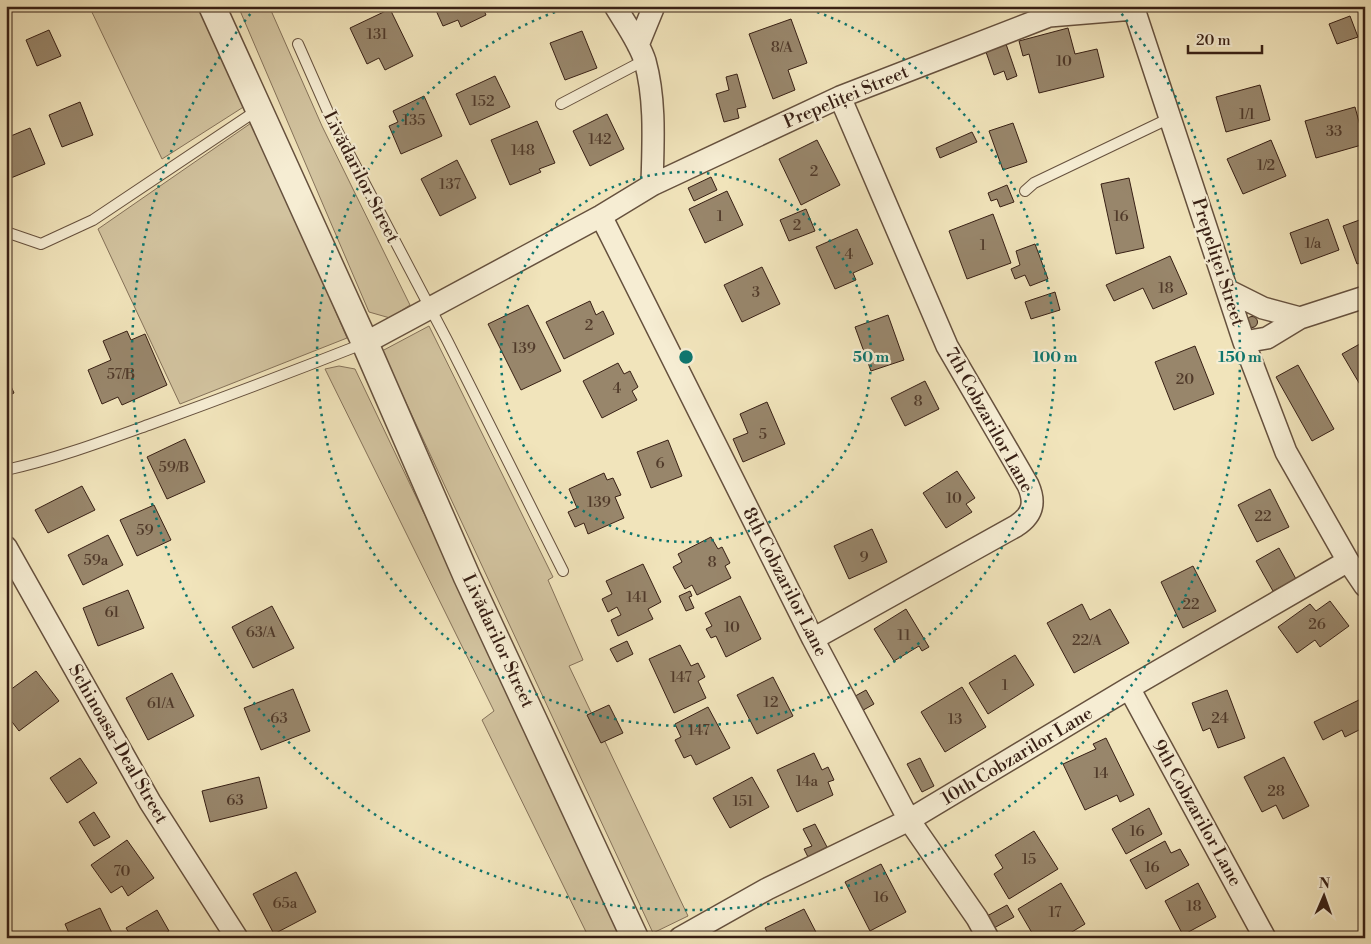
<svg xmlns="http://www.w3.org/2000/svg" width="1371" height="944" viewBox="0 0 1371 944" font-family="'Libre Bodoni',serif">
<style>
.green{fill:#d2c39f;stroke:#85725a}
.building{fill:#98866b;stroke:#382015}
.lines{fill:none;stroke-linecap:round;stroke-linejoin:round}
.service-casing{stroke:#66513e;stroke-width:12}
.minor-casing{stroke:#66513e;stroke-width:24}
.tertiary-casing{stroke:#66513e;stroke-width:29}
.service{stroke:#f6edd3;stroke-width:10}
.minor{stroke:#f6edd3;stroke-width:21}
.tertiary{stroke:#f6edd3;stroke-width:26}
.ring{fill:none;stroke:#0f766e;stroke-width:2.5;stroke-dasharray:2.5 5}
.labels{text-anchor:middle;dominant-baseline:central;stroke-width:4.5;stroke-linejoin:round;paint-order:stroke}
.number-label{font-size:15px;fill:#503a2a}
.street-label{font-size:18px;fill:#382015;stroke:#f6edd3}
.centre{fill:#0f766e;stroke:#f6edd3;stroke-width:2.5}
.ring-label{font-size:15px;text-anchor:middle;font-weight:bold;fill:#0f766e;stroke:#f6edd3;stroke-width:4.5;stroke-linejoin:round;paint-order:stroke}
</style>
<rect width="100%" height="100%" fill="#f1e4bb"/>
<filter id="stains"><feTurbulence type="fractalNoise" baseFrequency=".004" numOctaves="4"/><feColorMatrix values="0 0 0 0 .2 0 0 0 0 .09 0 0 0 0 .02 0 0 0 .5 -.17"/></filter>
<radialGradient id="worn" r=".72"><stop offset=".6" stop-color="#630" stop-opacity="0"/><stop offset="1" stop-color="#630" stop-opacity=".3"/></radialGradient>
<!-- green -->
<path class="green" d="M89,6H199L245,106L162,159Z
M238,6H269L322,126L410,305L390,318L369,312Z
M254,121L347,338L180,404L98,229Z
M429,326L553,577L548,580L583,660L569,666L688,916L653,933L382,351Z
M339,366L355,369L581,842L622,938H589L482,720L494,711L325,369Z"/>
<!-- building -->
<path class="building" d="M434,6H482L486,15L461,27L458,20L443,26Z
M390,9L413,56L385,70L379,58L367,64L350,28Z
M1350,16L1358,37L1337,44L1329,24Z
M791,19L807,63L788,70L795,90L773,99L749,34Z
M1068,28L1075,54L1097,49L1104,77L1039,93L1029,54L1023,56L1019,41Z
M49,30L61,56L37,66L26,40Z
M582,31L597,68L565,80L550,43Z
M1006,44L1017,76L1007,80L1004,71L994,75L986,52Z
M737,74L746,107L737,109L739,118L724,122L716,94L729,90L726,77Z
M495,76L510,107L470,125L456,94Z
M1260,85L1270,120L1226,132L1216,97Z
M424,96L442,136L401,154L389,126L398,122L393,111Z
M80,102L93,135L62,147L49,115Z
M1355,107L1365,144L1316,158L1305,121Z
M607,114L624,149L590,166L573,131Z
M537,121L555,163L539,169L541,172L510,185L491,140Z
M1013,123L1027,162L1003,170L989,131Z
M30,128L45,164L6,180V138Z
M972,132L977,142L940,158L936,148Z
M817,140L840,185L801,205L779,159Z
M1271,140L1286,176L1243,194L1227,159Z
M457,160L476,198L440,216L421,179Z
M711,177L717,190L694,201L688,188Z
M1129,178L1144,248L1116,254L1101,184Z
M1007,185L1014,202L1000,207L997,199L991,201L988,193Z
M727,191L743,225L705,243L689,209Z
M806,209L815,231L789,241L780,220Z
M993,214L1011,263L967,279L949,231Z
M1365,218V261L1357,264L1343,226Z
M1328,219L1339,250L1301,264L1290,233Z
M857,229L873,264L853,273L856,280L835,289L816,247Z
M1035,244L1048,279L1030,286L1025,275L1015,279L1011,269L1020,265L1016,251Z
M1170,256L1187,294L1153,309L1143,288L1114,301L1106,285Z
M762,267L780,304L742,322L724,285Z
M1055,292L1060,310L1031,319L1025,302Z
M590,301L596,315L603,311L614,334L564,359L546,322Z
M528,305L561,371L521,390L488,324Z
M888,315L904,360L871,371L855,327Z
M1246.5 322a5.5 5.5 0 1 1 11 0a5.5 5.5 0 1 1-11 0Z
M127,331L131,340L145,334L167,385L122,405L118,397L102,404L88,370L111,360L103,341Z
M1365,341V393L1342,354Z
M1195,346L1214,394L1174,410L1155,362Z
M618,363L624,374L630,371L638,387L632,391L637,400L602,418L583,381Z
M1298,365L1334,429L1312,441L1276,377Z
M6,375L14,393L6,397Z
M925,381L939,409L905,426L891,398Z
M767,402L785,444L743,462L733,439L748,433L740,414Z
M185,439L205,482L167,499L147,457Z
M668,440L682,476L651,488L637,452Z
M957,471L975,498L966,504L972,512L946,528L923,493Z
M604,473L607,480L613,478L621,495L615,497L624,518L588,534L584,523L575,527L568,512L577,508L569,489Z
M82,486L95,510L48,533L35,510Z
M1270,489L1289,527L1257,542L1238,505Z
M154,505L171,540L137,556L120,520Z
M1365,527V538L1360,530Z
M872,529L887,562L849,579L834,546Z
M108,535L123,565L83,585L68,555Z
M711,537L718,549L722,547L730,563L725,566L731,578L697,595L692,585L685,589L673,567L682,562L678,554Z
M1279,548L1296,579L1273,591L1256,561Z
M643,564L661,602L648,609L653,619L618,636L611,620L621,615L617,607L608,612L602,599L612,594L606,581Z
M1193,566L1216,611L1183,628L1161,582Z
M128,590L144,628L98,646L83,608Z
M690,591L692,596L689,597L694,608L686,611L679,596Z
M740,596L761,639L726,657L716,636L711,638L706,629L712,626L705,613Z
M1330,601L1349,626L1320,647L1315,640L1297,653L1278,627L1310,604L1316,611Z
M1082,604L1090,620L1110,609L1129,643L1074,673L1047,623Z
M272,606L294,648L253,668L232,627Z
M906,609L929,647L922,651L919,646L894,661L874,629Z
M627,641L633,654L617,662L610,649Z
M680,645L691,666L698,663L705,677L698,681L706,698L674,713L649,659Z
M1015,655L1034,685L988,714L969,683Z
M36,671L59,701L19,731L6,714V693Z
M172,673L194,716L148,740L126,698Z
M773,677L793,716L757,734L737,695Z
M962,687L986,727L945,752L921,712Z
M293,689L310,731L261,750L244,708Z
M866,690L874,704L858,713L850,699Z
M1227,690L1245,738L1218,748L1210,728L1203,731L1192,703Z
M1365,697V727L1345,737L1342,730L1323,740L1314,722Z
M609,705L623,733L601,743L587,715Z
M708,707L730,748L696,765L691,755L684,758L675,740L681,737L675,724Z
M1106,738L1134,795L1120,802L1117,795L1085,810L1063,764L1096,749L1093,744Z
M814,753L822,770L828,767L834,780L828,782L833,795L797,812L777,770Z
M1284,757L1309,806L1283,819L1276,805L1262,812L1244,777Z
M80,758L97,783L67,803L50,778Z
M920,758L934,786L922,792L907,764Z
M259,777L267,808L210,822L202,791Z
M752,777L769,807L730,828L713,798Z
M1149,808L1162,834L1126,854L1112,829Z
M94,812L110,837L94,846L79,822Z
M815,824L827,847L808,857L804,849L812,846L803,829Z
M1034,831L1058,869L1009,899L994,874L1003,868L995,855Z
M127,840L154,878L128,896L122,886L111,893L91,865Z
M1165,841L1171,853L1180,849L1189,865L1146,889L1130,860Z
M881,864L906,912L870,931L845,882Z
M296,872L316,912L274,934L253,894Z
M1061,883L1085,924L1062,938H1035L1018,909Z
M1198,883L1216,917L1183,935L1165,901Z
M1007,905L1014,917L994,928L987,916Z
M100,908L112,933L102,938H71L65,924Z
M804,909L819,938H770L765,928Z
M157,910L169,931L157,938H132L126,928Z"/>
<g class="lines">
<!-- service casing -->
<g class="service-casing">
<path id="service" d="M298,44L332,121L447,340L563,571
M561,104L645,60
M1025,191L1034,183L1170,118
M6,232L41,244L93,220L259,109
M6,470C56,459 104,441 151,424C223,398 294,371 365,343"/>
</g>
<!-- minor casing -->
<g class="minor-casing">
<path id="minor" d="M615,6C625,23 639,42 645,61C656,101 653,144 652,185
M1133,6L1244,342L1286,452L1348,561L1365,586
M638,45L654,6
M601,216L813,639L909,820L977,918L988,938
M1229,291L1263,308L1300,318
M1244,342L1267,338L1300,318L1365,297
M365,343L601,216L652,185L840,97L1049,16L1134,9
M6,547L150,802L237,938
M813,639L1016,526C1033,515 1036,503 1028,485L947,346L840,97
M1129,688L1265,938
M680,938L767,889L909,820L1129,688L1348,561"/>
</g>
<!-- tertiary casing -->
<g class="tertiary-casing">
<path id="tertiary" d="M212,6L365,343L467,577L635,938"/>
</g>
<!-- service -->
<use href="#service" class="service"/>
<!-- minor -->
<use href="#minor" class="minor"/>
<!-- tertiary -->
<use href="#tertiary" class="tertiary"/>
</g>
<!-- distance rings -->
<g class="ring">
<circle cx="686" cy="357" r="185"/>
<path d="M803 7A369 369 0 1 1 569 7"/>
<path d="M1117 8A554 554 0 1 1 255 8"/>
</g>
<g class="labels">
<!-- number labels -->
<g class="number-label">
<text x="377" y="34">131</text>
<text x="782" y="47">8/A</text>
<text x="1064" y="61">10</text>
<text x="483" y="101">152</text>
<text x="1247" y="114">1/1</text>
<text x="414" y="120">135</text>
<text x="1334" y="131">33</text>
<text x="600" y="139">142</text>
<text x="523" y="150">148</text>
<text x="1266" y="165">1/2</text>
<text x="814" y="171">2</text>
<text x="450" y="184">137</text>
<text x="720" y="216">1</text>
<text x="1121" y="216">16</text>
<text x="797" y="225">2</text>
<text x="1313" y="243">1/a</text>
<text x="983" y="245">1</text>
<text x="849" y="254">4</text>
<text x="1166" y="288">18</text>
<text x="756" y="292">3</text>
<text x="589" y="325">2</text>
<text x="524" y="348">139</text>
<text x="121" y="374">57/B</text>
<text x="1185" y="379">20</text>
<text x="617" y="388">4</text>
<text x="918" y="401">8</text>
<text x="763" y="434">5</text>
<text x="660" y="463">6</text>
<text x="174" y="467">59/B</text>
<text x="954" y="498">10</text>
<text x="599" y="502">139</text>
<text x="1263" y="516">22</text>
<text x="145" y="530">59</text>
<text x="864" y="557">9</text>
<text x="96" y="560">59a</text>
<text x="712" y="562">8</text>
<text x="637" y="597">141</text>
<text x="1191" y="604">22</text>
<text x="112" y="612">61</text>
<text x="1317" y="624">26</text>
<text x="732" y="627">10</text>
<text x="261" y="632">63/A</text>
<text x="904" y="635">11</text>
<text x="1087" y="640">22/A</text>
<text x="681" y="677">147</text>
<text x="1005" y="685">1</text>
<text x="771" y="702">12</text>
<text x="161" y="703">61/A</text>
<text x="279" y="718">63</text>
<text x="1220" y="718">24</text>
<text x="955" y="719">13</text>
<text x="699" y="730">147</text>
<text x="1101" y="773">14</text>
<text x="807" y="781">14a</text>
<text x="1276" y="791">28</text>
<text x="235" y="800">63</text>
<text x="743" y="801">151</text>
<text x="1137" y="831">16</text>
<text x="1029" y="859">15</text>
<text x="1152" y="867">16</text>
<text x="122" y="871">70</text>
<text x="881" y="897">16</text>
<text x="285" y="903">65a</text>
<text x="1194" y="906">18</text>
<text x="1055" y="912">17</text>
</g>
<!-- street labels -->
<g class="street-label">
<text transform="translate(846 97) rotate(-23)">Prepeliței Street</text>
<text transform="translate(361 177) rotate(63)">Livădarilor Street</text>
<text transform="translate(1218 262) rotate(72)">Prepeliței Street</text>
<text transform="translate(989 420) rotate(61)">7th Cobzarilor Lane</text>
<text transform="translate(785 582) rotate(63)">8th Cobzarilor Lane</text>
<text transform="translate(498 641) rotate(65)">Livădarilor Street</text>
<text transform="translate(118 744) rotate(60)">Schinoasa-Deal Street</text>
<text transform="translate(1017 756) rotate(-31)">10th Cobzarilor Lane</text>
<text transform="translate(1197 813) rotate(61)">9th Cobzarilor Lane</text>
</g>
</g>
<circle cx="686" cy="357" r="8" class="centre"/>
<g class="ring-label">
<text x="871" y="362">50 m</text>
<text x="1055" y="362">100 m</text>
<text x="1240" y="362">150 m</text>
</g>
<!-- margin -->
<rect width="1371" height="944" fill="none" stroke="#f1e4bb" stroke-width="25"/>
<rect x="8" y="8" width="1356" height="929" fill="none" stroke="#382015" stroke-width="2.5"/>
<rect x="12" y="12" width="1346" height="919" fill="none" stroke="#382015"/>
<!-- north arrow -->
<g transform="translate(1324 896) rotate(2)" stroke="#f6edd3" stroke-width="4" paint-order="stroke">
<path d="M0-4L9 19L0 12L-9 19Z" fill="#382015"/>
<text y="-8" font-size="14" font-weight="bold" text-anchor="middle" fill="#382015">N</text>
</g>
<!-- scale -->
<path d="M1188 45v8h74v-8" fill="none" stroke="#382015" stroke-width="2.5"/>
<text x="1196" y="45" font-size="15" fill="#382015" stroke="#f6edd3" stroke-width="4" paint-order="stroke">20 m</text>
<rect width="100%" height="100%" filter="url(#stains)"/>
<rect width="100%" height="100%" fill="url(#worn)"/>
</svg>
